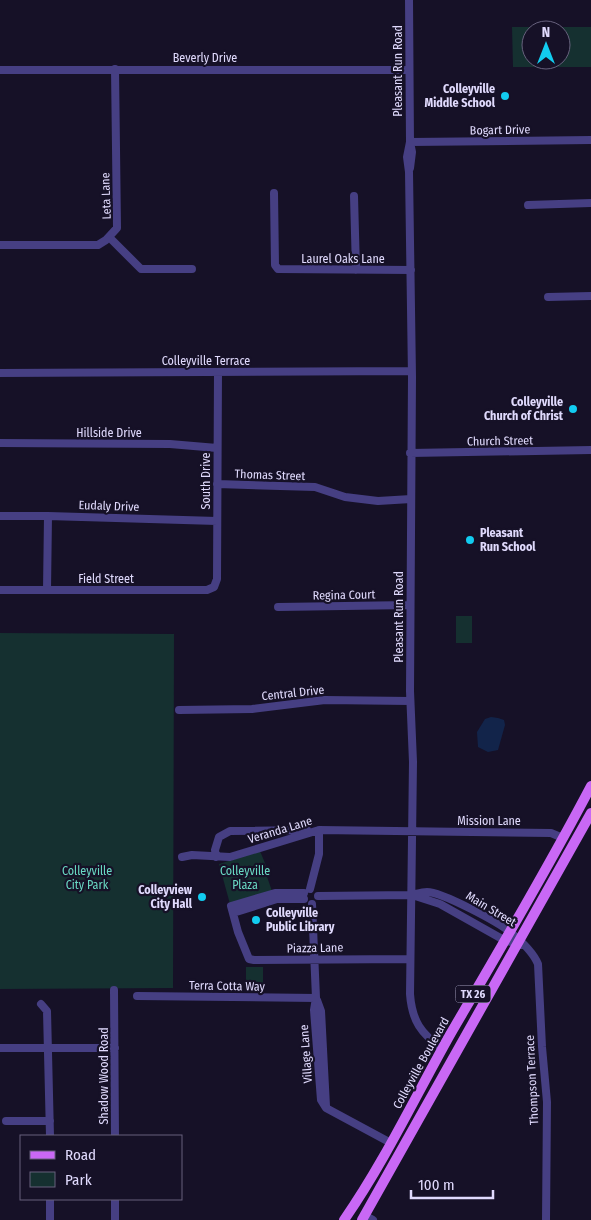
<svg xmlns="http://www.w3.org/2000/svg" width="591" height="1220" viewBox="0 0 591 1220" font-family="'Fira Sans Condensed',sans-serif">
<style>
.green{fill:#153030;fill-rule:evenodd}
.water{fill:#12244a}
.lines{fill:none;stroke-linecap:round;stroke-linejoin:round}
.minor{stroke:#463f83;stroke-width:8}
.major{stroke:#c968f5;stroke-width:10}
.poi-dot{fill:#12ccf0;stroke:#161127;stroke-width:2}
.labels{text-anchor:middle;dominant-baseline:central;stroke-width:4.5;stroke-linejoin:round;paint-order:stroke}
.shield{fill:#161127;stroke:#a39ebd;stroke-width:1}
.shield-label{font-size:11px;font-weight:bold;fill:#e0dafd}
.street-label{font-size:12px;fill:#e0dafd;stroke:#161127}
.poi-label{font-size:12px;font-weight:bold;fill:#e0dafd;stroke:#161127;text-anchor:end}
.park-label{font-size:12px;fill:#69d9c4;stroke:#161127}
</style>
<rect width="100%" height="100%" fill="#161127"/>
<!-- green -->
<path class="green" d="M512,27H591V67H513ZM531,30H561V60H531Z
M456,616H472V643H456Z
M0,633L174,634L173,988L0,989Z
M260,851L267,868L265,871L272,891L230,904L219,864Z
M246,967H263V990H246Z"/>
<!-- water -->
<path class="water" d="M491,717L498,718L504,720L505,725L498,750L488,752L478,747L477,732L485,719Z"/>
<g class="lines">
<!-- minor -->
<path class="minor" d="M409,0L410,142L412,152L410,168
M0,70H409
M410,142L407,157L409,172L412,377L410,691L413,762L410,994C412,1021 421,1034 443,1049
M410,142L591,140
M274,193L275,265L278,269L411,270
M354,196L356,270
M528,205L591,203
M109,237L141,269H192
M0,245H98L106,240L117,228L115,69
M548,297L591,296
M0,373L411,371
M0,443L170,444L217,448
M410,453L591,450
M217,484L315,487L345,497L378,501L411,499
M0,516H48L217,521
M0,590H207L214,587L217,579L218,372
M47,590L48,516
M278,607L410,605
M179,710L252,709L325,700L410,701
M182,857L192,855L230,857L319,830L551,833L563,838
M216,857L215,850L219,837L230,831L307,830
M310,889L319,854V830
M304,893H275L231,906L238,932L249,959L254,960L410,959
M412,895L440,904L504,940L521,945
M318,896L411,895C416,894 422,892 427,892C442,892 498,922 510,932C520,940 533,952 538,964L542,1047L547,1102L546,1220
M312,904L316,998L314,1010L321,1100L326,1108L391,1143
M233,913L277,899H304
M114,990L115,1136
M137,996L316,998
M317,1000L321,1011L326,1106
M41,1004L47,1011L50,1136
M0,1048H115
M6,1121H50
M50,1199V1220
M364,1215L373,1220
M115,1220V1199"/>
<!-- major -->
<path class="major" d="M344,1220C385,1161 416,1095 451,1033C499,951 547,870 591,786
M362,1220L591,813"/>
</g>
<!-- markers -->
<g class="poi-dot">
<circle cx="505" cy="96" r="5"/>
<circle cx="573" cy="409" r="5"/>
<circle cx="470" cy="540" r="5"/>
<circle cx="202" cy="897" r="5"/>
<circle cx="256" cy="920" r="5"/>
</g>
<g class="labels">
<!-- shield labels -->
<rect class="shield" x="455.5" y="985.5" width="35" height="17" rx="4"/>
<g class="shield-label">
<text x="473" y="994">TX 26</text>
</g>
<!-- street labels -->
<g class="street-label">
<text x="205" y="58">Beverly Drive</text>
<text transform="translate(398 71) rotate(-90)">Pleasant Run Road</text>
<text transform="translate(500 130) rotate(-1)">Bogart Drive</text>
<text transform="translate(106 196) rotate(-92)">Leta Lane</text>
<text x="343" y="259">Laurel Oaks Lane</text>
<text x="206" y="361">Colleyville Terrace</text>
<text x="109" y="433">Hillside Drive</text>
<text transform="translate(500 441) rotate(-1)">Church Street</text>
<text transform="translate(270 475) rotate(2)">Thomas Street</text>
<text transform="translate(206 481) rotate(-90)">South Drive</text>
<text transform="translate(109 506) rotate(2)">Eudaly Drive</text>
<text x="106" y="579">Field Street</text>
<text transform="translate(344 595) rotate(-1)">Regina Court</text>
<text transform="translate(399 617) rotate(-90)">Pleasant Run Road</text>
<text transform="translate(293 693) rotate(-6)">Central Drive</text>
<text x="489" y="821">Mission Lane</text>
<text transform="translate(280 830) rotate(-17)">Veranda Lane</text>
<text transform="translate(491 909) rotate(31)">Main Street</text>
<text transform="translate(315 948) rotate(-1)">Piazza Lane</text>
<text transform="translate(227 986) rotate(1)">Terra Cotta Way</text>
<text transform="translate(306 1054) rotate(-94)">Village Lane</text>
<text transform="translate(421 1063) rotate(-61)">Colleyville Boulevard</text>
<text transform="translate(104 1076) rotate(-90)">Shadow Wood Road</text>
<text transform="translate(532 1080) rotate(-93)">Thompson Terrace</text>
</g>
<!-- poi labels -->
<g class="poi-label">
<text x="495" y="89">Colleyville<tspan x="495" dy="14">Middle School</tspan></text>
<text x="563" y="402">Colleyville<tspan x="563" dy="14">Church of Christ</tspan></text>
<text x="480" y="533" text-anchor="start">Pleasant<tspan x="480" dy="14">Run School</tspan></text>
<text x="192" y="890">Colleyview<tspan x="192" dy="14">City Hall</tspan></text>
<text x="266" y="913" text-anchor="start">Colleyville<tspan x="266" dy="14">Public Library</tspan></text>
</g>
<!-- park labels -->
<g class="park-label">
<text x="87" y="871">Colleyville<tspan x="87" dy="14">City Park</tspan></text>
<text x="245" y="871">Colleyville<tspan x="245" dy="14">Plaza</tspan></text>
</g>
</g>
<!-- legend -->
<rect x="20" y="1135" width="162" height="65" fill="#161127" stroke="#67617d"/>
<rect x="30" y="1151" width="25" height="8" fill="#c968f5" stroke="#67617d"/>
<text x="65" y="1160" font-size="15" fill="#e0dafd">Road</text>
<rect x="30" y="1172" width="25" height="15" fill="#153030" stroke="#67617d"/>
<text x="65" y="1185" font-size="15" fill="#e0dafd">Park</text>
<!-- north arrow -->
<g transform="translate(546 45)"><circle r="24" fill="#161127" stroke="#67617d"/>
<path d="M0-4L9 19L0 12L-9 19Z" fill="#12ccf0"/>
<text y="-8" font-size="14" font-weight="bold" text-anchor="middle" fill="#e0dafd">N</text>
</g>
<!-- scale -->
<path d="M411 1190v8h82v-8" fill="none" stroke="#e0dafd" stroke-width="2.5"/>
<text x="418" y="1190" font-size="15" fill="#e0dafd" stroke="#161127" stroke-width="4" paint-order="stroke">100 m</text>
</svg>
